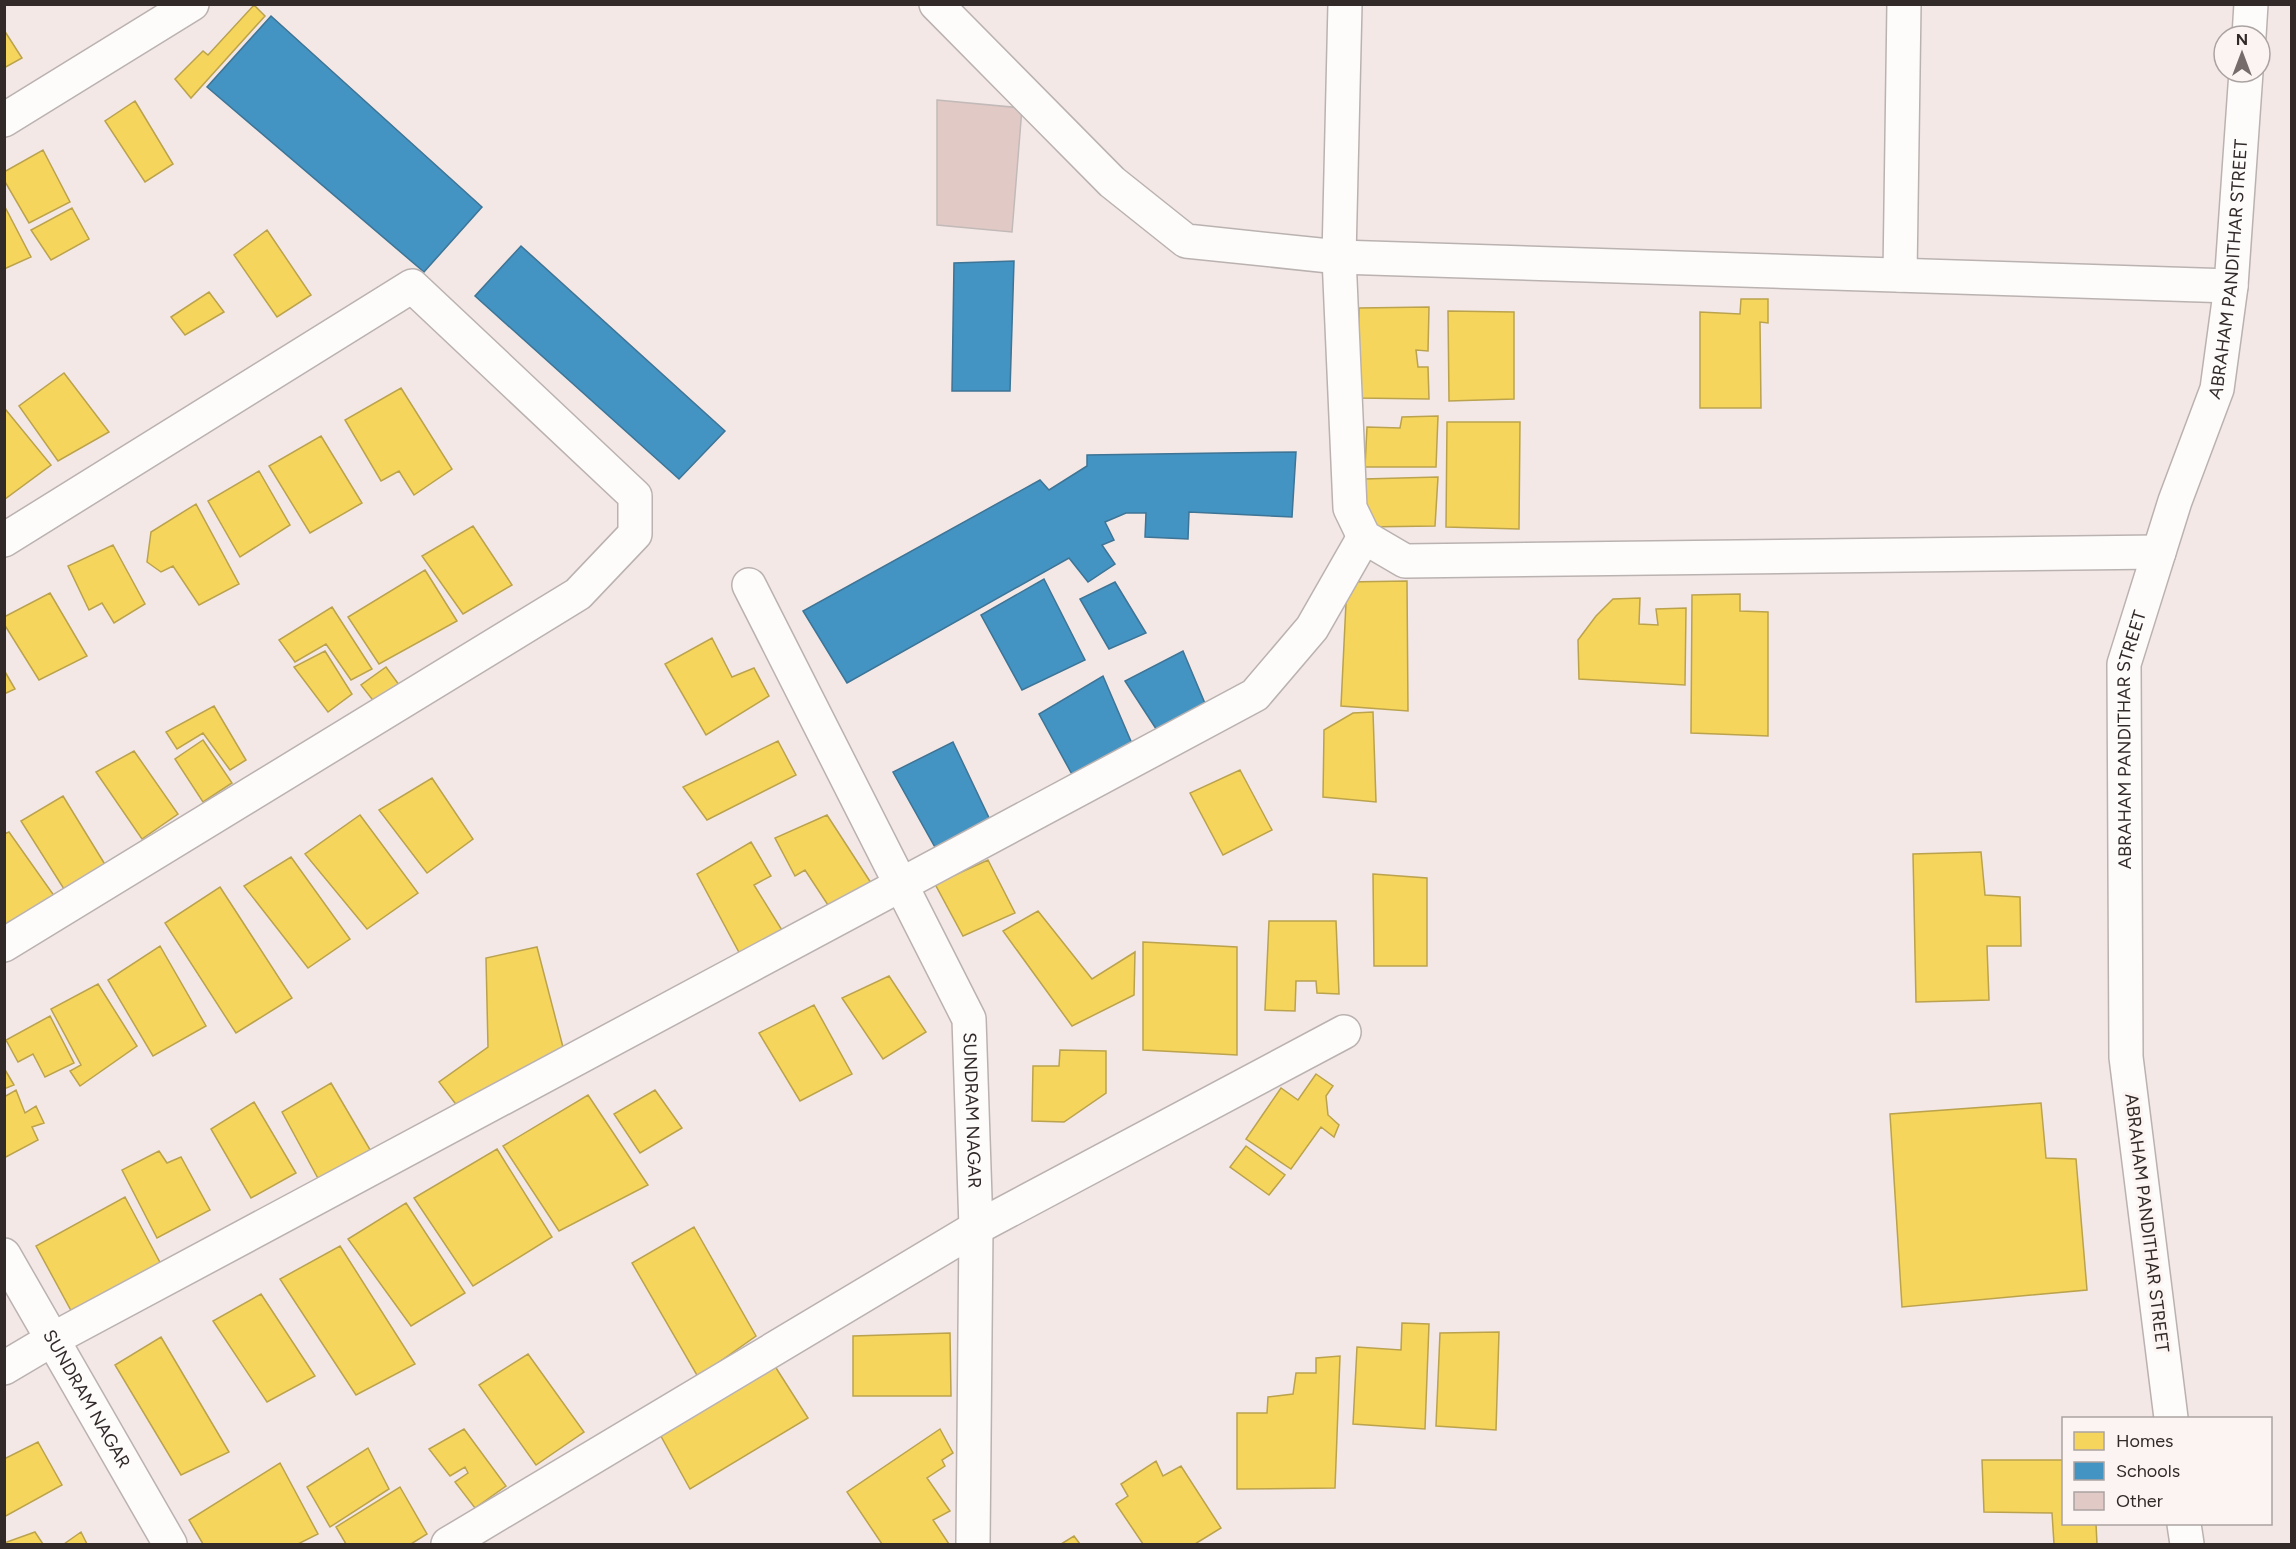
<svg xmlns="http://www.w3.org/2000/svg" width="2296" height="1549" viewBox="0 0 2296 1549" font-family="Figtree,sans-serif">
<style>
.homes{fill:#f6d55c;stroke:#bba24d;stroke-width:1.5}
.schools{fill:#4393c3;stroke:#3e7495;stroke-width:1.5}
.building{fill:#e1c9c6;stroke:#c2bab8;stroke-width:1.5}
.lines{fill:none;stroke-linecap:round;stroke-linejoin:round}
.street-casing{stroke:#bab2b0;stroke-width:36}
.street{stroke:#fdfcfb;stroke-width:33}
.labels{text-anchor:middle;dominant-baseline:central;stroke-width:6;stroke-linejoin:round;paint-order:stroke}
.street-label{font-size:18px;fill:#322a29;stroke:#fcf4f3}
</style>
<rect width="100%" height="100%" fill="#f3e8e6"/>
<!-- homes -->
<path class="homes" d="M254,5L265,16L191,98L175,79L203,51L208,55Z
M4,30L22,58L4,68Z
M135,101L173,164L145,182L105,121Z
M43,150L70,202L29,223L4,180V172Z
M4,205L31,257L4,269Z
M72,208L89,239L51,260L31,230Z
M267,230L311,295L277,317L234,255Z
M209,292L224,312L185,335L171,317Z
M1741,299H1768V323L1760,322L1761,408H1700V312L1740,314Z
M1429,307L1428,351L1416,350L1418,367H1428L1429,399L1358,398L1359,308Z
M1448,311L1514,312V399L1449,401Z
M64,373L109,432L58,461L19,406Z
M401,388L452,469L414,495L399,471L381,481L345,420Z
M6,410L51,465L5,499L4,411Z
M1438,416L1436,467H1365L1367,427L1400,428L1402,417Z
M1447,422H1520L1519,529L1446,527Z
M321,436L362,503L310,533L269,466Z
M259,471L290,525L240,557L208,501Z
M1438,477L1435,526L1363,527L1364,479Z
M196,504L239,584L199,605L173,566L161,572L147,562L151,532Z
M473,526L512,585L463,614L422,556Z
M113,545L145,604L114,623L102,603L89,610L68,566Z
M425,570L457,621L379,664L348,617Z
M1407,581L1408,711L1341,706L1347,582Z
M50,593L87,656L39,680L4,624V617Z
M1740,594V611L1768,612V736L1691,733L1692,595Z
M1640,598L1639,624L1658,625L1656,609L1686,608L1685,685L1579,679L1578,640L1596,616L1613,599Z
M332,607L372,669L351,680L326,644L295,662L279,640Z
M712,638L732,677L754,668L769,696L706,735L665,664Z
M325,651L352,694L328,712L294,667Z
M386,667L405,693L379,708L361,685Z
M4,670L15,689L4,694Z
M214,706L246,760L230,770L203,733L177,749L166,732Z
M1373,712L1376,802L1323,797L1324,730L1353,713Z
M203,740L232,783L203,802L175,759Z
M778,741L796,775L707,820L683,787Z
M134,751L178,814L142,839L96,772Z
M1240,770L1272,830L1223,855L1190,793Z
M432,778L473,839L427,873L379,810Z
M63,796L106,866L64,889L21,821Z
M360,815L418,893L367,929L305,854Z
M827,815L873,886L828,905L805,870L795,876L775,838Z
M9,832L55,897L4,929V834Z
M751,842L771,876L754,885L785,935L741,956L697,874Z
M1981,852L1985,895L2020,897L2021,946H1987L1989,1000L1916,1002L1913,854Z
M291,857L350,939L308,968L244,886Z
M988,860L1015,913L963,936L935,884Z
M1373,874L1427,878V966H1374Z
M220,887L292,998L236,1033L165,923Z
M1038,911L1092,979L1135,952L1134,995L1072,1026L1003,931Z
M1269,921H1336L1339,994L1317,993L1316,981H1296L1295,1011L1265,1010Z
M1143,942L1237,947V1055L1143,1050Z
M160,946L206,1026L153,1056L108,980Z
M537,947L564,1051L461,1111L439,1082L488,1047L486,958Z
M889,976L926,1032L883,1059L842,998Z
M98,984L137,1046L80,1086L70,1071L81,1065L51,1009Z
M814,1005L852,1074L800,1101L759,1033Z
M50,1016L74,1063L45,1077L33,1054L18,1062L6,1040Z
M1060,1050L1106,1051V1093L1064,1122L1032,1121L1033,1066H1059Z
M4,1068L14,1085L4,1089Z
M1316,1074L1333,1086L1326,1096L1328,1115L1339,1125L1334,1137L1321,1127L1291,1169L1246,1139L1281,1088L1298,1100Z
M331,1083L372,1153L320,1182L282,1112Z
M16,1090L25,1113L36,1106L44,1123L32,1127L38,1140L4,1158V1097Z
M655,1090L682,1128L640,1153L614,1114Z
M588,1095L648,1185L559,1231L503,1146Z
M254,1102L296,1173L251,1198L211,1129Z
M2041,1103L2046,1158L2076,1159L2087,1290L1902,1307L1890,1114Z
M1246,1146L1285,1175L1269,1195L1230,1167Z
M497,1149L552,1237L473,1286L414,1198Z
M159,1151L167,1163L181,1157L210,1210L157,1238L122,1170Z
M125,1197L163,1268L74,1316L36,1246Z
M406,1203L465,1293L411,1326L348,1239Z
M694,1227L756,1336L698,1377L632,1263Z
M340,1246L415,1364L356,1395L280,1279Z
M261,1294L315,1376L267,1402L213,1321Z
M1402,1323L1429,1324L1425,1429L1353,1424L1357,1347L1401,1350Z
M1499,1332L1496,1430L1436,1426L1440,1333Z
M950,1333L951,1396H853V1336Z
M161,1337L229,1452L181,1475L115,1365Z
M528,1354L584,1432L536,1465L479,1385Z
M1340,1356L1335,1488L1237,1489V1413H1267L1268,1397L1293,1394L1296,1373H1316V1358Z
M771,1360L808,1418L690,1489L657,1429Z
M464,1429L506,1486L475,1508L455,1482L468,1473L465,1467L450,1476L429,1449Z
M940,1429L953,1453L942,1460L945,1466L927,1478L950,1511L933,1520L949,1544H882L847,1492Z
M38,1442L62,1485L4,1517V1459Z
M368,1448L389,1489L330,1527L307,1487Z
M1982,1460H2064V1524H2096L2097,1544H2054L2052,1513L1984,1512Z
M1156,1461L1163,1476L1181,1466L1221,1528L1195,1544H1143L1116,1504L1128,1496L1121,1484Z
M280,1463L318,1534L298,1544H203L189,1520Z
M400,1487L427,1534L411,1544H346L336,1527Z
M35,1532L43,1544H4V1543Z
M81,1532L87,1544H64Z
M1074,1536L1080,1544H1061Z"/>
<!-- schools -->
<path class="schools" d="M271,16L482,207L424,272L207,87Z
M521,246L725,431L679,479L475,296Z
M1014,261L1010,391H952L954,263Z
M1296,452L1292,517L1189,512L1188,539L1145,537L1146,513H1126L1105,522L1114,540L1102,545L1115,564L1088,582L1069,558L847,683L803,611L1040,480L1049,490L1087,466V455Z
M1044,579L1085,660L1022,690L981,615Z
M1115,582L1146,633L1109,649L1080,599Z
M1183,651L1209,713L1162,738L1125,681Z
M1103,676L1133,746L1074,778L1039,714Z
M953,742L991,822L936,849L893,772Z"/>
<!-- building -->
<path class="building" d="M937,100L1022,108L1012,232L937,225Z"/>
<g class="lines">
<!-- street casing -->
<g class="street-casing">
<g id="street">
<path d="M936,4L1112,182L1186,241L1339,257L2231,286"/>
<path d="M1345,4L1339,257L1350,508L1364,537L1405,561L2159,552"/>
<path d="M2249,36L2251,4"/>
<path d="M4,120L192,4"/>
<path d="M1900,275L1904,4"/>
<path d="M4,540L412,286L635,496V534L578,594L4,945"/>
<path id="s1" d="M749,585L969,1019L976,1228L973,1544"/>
<path id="s2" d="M4,1255L170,1544"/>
<path d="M4,1368L53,1339L1255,695L1312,628L1364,537"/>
<path id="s3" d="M2171,1418L2126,1057L2124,664L2175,501L2217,389L2231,286L2246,72"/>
<path d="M2184,1524L2187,1544"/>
<path d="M448,1544L976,1228L1344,1032"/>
</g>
</g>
<!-- street -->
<use href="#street" class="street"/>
</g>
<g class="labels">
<!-- street labels -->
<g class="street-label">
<text stroke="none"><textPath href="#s3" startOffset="1168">ABRAHAM PANDITHAR STREET</textPath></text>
<text stroke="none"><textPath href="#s3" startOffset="682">ABRAHAM PANDITHAR STREET</textPath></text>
<text stroke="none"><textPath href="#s1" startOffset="578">SUNDRAM NAGAR</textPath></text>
<text transform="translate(2147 1223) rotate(83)">ABRAHAM PANDITHAR STREET</text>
<text stroke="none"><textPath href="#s2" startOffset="166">SUNDRAM NAGAR</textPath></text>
</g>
</g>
<!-- border -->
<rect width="2296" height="1549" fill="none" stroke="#322a29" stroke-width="12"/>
<!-- legend -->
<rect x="2062" y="1417" width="210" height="108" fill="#fcf4f3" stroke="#aba3a2" stroke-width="1.5"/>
<rect x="2074" y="1432" width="30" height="18" fill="#f6d55c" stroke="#aba3a2" stroke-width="1.5"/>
<text x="2116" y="1447" font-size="18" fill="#322a29">Homes</text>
<rect x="2074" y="1462" width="30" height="18" fill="#4393c3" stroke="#aba3a2" stroke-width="1.5"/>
<text x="2116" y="1477" font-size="18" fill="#322a29">Schools</text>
<rect x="2074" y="1492" width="30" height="18" fill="#e1c9c6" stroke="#aba3a2" stroke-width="1.5"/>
<text x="2116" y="1507" font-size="18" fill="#322a29">Other</text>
<!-- north arrow -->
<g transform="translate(2242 54)"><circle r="28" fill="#fcf4f3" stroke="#aba3a2" stroke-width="1.5"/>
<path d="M0-4.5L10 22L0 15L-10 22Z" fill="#766c6b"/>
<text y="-9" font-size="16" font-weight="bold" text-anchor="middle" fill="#322a29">N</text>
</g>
</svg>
